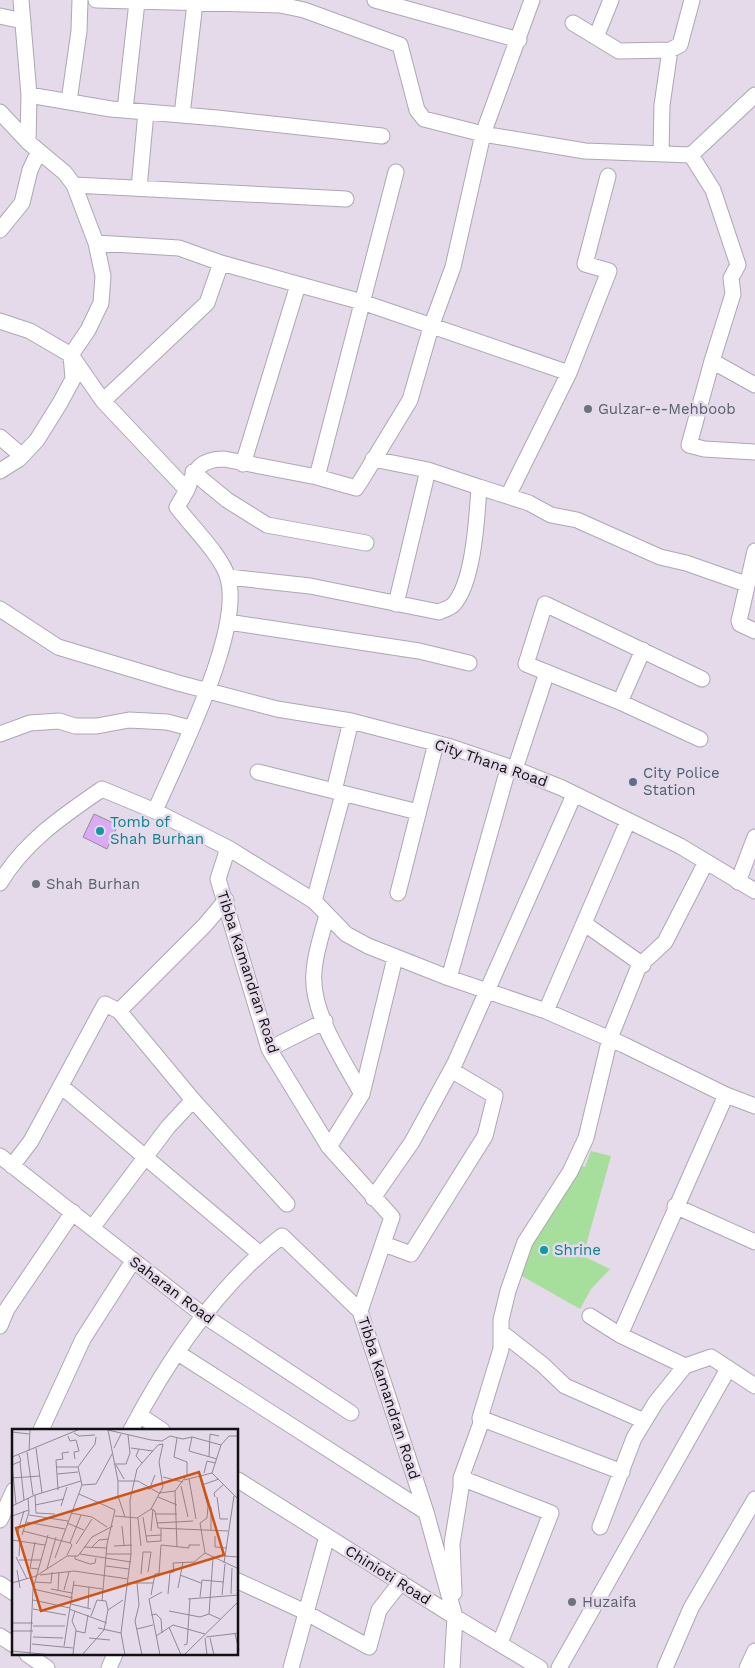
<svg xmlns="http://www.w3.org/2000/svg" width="755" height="1668" viewBox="0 0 755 1668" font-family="'Work Sans',sans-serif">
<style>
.green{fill:#a6de9b}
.building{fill:#daaaf3;stroke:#948b99}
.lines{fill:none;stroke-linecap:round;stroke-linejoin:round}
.minor-casing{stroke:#afa6b4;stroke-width:17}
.minor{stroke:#fff;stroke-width:15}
.worship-dot{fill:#6b7280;stroke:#e4dae9;stroke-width:2}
.service-dot{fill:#5c6f8a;stroke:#e4dae9;stroke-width:2}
.culture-dot{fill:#0f9aa8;stroke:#e4dae9;stroke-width:2}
.labels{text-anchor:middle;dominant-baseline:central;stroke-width:5;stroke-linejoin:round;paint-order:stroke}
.worship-label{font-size:15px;fill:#5b616d;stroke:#e4dae9;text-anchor:start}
.street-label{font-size:15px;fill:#131015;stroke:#e4dae9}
.service-label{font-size:15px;fill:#4e5e75;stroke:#e4dae9;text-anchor:start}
.culture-label{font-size:15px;fill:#0d838f;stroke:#e4dae9;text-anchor:start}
.inset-road{fill:none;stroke:#908994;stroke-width:1}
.view{fill:#d3520d;fill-opacity:0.15;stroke:#d3520d;stroke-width:2.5}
.inset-edge{fill:none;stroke:#131015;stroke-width:2.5}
</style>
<rect width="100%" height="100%" fill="#e4dae9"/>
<!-- green -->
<path class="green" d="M591,1151L611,1156L583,1256L610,1269L591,1289L580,1309L515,1272L573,1164L585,1167Z"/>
<!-- building -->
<path class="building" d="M94,814L118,825L107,849L83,837Z"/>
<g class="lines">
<!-- minor casing -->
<g class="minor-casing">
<path id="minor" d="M21,0L29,95L28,142
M96,0L280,5L304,10L400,45L417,110L424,119L483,134L585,151L691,155
M375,0L519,40
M0,16L23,21
M573,23L619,51L670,50L680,45L692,0
M596,37L611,0
M29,95L111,109L217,118L382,136
M69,101L79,31L80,0
M125,110L137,2
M0,112L28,142L65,173L74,185L96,243L103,276L101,303L88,330L71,355L73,379L60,403L37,440L19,459L0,471
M182,115L195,3
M661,154L662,105L670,50
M691,155L713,190L738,265L731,278L733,294L712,361L689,445L704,449L755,452
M691,155L755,95
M74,185L346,199
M139,188L146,112
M0,230L22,203L30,170L39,151
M96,243L179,248L221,263L362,302L569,373
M0,321L30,331L71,355L103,401L187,490L177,507C191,526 222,556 228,578C243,632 178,757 155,811
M712,361L755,385
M103,401L207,303L221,263
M0,437L22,456
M243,464L298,285
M193,472L227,500L267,525L366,543
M317,477L396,172
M479,487L529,503L551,515L577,520L660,557L686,563L746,584
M187,490C194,469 201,459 224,459L317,477L356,488L362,479L410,400L431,327L453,267L483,134L532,0
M508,496L569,373L609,271L585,264L608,176
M755,551L739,621L740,624L755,631
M228,577L310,586L439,612C443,610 450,608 453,605C474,583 477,516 479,487L428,470L373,459
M396,604L428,470
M0,609L58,647L178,683L277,709L351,721L451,747L515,769L562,788L680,846L755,891
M228,622L419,651L469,663
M620,702L643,650
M0,734L30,723L59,721L75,726H97L129,720L167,722L190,728
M700,739L620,702L526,664L545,604L702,679
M515,769L547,672
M258,772L418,812
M334,791L351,721
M228,848L218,879L269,1049L329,1147L392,1217L360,1311L426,1512L455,1617L452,1668
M738,882L755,837
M0,883C24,842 64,815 102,789L155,811L228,848L314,901L346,934L368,946L449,978L546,1011L624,1045L726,1095L755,1106
M398,893L436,743
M314,901L343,794
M327,915C322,934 315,953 314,972C310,1011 343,1060 362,1094
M585,924L643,965
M449,978L508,769
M119,1011L193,1100L287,1204
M546,1011L628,821
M269,1049L325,1021
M61,1086L259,1253
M329,1147L362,1094L395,958
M0,1156L203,1315L351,1413
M12,1166L31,1141L105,1004L119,1011L205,925L226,900
M373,1198L412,1142L455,1063L574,795
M675,1206L755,1242
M92,1228L168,1127L193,1100
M384,1244L411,1254L485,1136L495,1096L451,1070
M590,1316L620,1335L685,1366L711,1357L755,1386
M0,1326L7,1309L73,1212
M501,1332L543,1365L565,1386L644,1421
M620,1335L726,1095
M178,1353L426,1512
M139,1415L162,1430
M480,1418L622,1472
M41,1430L83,1339L133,1261
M131,1430C169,1358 217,1286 282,1236L360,1311
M461,1478L551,1513L500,1643
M238,1480L455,1617L540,1668
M0,1520L14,1490
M600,1527L634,1438L656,1402L685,1366
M238,1581L301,1610L369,1647L379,1610L401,1582
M0,1584L14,1593
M454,1593L452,1544L461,1488V1478L481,1423L480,1418L501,1349V1320L508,1291L525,1242L570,1172L586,1138L610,1038L639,966L665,942L706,862
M0,1636L14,1645
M27,1654L47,1668
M109,1668L115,1654
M291,1668L327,1536
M559,1668L728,1369
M665,1668L691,1608L755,1499
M747,1668L755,1651"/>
</g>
<!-- minor -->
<use href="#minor" class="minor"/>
</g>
<!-- markers -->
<g class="worship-dot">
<circle cx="588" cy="409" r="5"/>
<circle cx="36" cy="884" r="5"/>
<circle cx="572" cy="1602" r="5"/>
</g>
<circle class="service-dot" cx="633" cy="782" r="5"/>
<g class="culture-dot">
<circle cx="100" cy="831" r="5"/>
<circle cx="544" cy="1250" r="5"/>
</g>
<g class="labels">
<!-- worship labels -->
<g class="worship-label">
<text x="598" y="409">Gulzar-e-Mehboob</text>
<text x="46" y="884">Shah Burhan</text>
<text x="582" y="1602">Huzaifa</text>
</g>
<!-- street labels -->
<g class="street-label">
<text transform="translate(491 763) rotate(19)">City Thana Road</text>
<text transform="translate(248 972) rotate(72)">Tibba Kamandran Road</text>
<text transform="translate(172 1290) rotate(37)">Saharan Road</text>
<text transform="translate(389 1398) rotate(72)">Tibba Kamandran Road</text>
<text transform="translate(388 1575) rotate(32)">Chinioti Road</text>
</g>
<!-- service labels -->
<g class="service-label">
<text x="643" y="773">City Police<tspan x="643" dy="17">Station</tspan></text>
</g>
<!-- culture labels -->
<g class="culture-label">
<text x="110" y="822">Tomb of<tspan x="110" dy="17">Shah Burhan</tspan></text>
<text x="554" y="1250">Shrine</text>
</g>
</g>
<!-- overview -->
<g transform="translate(12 1429)">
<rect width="226" height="226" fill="#e4dae9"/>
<path class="inset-road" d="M96,1L106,52H126L147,64L163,62L175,46V33L162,28L165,9M96,1L139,11L150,12L158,7L171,10L180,8L209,16M0,3L17,5M62,4L67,7L83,6M56,7L58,12L64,11L67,22L62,23L63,30M84,8L83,15L66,38L70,56L84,55L100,25M180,8L177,22L205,30M24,19L30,64M102,19L109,5M119,19L141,22M127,20L124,27L130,34M17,22L18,0M15,23L21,66M0,28L68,0M197,28L198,5L207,7M8,33L12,71M102,35H114L118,24L116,6M0,36L4,75M0,36L9,32L7,26M104,36L112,50M45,38H66M192,44L195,32L203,34M200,44L209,16L217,7H227M45,45L66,43M187,45L196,77L195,89L188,94L193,124M151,48L171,53M0,49L28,47M177,50L184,90M172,51L200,44L227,71M106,52V67L113,88M190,56L207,50M169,57L176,88M46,61L44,31L51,30L50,24L57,23M137,61L143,46M163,62L165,118M67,65L103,81L95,115L90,172M23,66L24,84L43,85M146,68L165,76M203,68L202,64L211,56M205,68L208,90H216M23,76L52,70M0,77L23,66L69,52M49,77L55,58M199,78V101M139,80L143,82L146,99L216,102M59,84L80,88L95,98M144,85H165M17,86L56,92M0,87L17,81M103,87L125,89L139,80L151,58L147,33L151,15M131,88L135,113L149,112V100M126,89L129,117M14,93L53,100M55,94L72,101M145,94L181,92M110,97L112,116M11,102L58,114L60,116L55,126M139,102L141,80M5,106L12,82M10,106L17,83L16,69M134,107L149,106M203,107V118L215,119M0,111L33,116M23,113L18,139L26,140M58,114L69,86M64,115L80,90M149,116L177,119V116H188M102,117L120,116M72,118L95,119M80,118L87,111L96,110M193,124L227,140M68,125L119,133M94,125H119M7,127L8,111M63,127V130L78,135L83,134L84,129M212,127L227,128M4,128L15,150M43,129L70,56M7,131H29M212,134L222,67M94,137L117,140M35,140L44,108M5,141L8,159M129,145L131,123H139L136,143M147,145L149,116M28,146L62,142L116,150M168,146L189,154M23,153L39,154L40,143M0,154L24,147L55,127H66L80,108L101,97M115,154H141M125,154L127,176L123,192L130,226M61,156L91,160M166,159L171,133M21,160L61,169M39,160L60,164M46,161L47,143M52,161L57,143M156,165L158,144M219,165L220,139M139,166L143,145L162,143L161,134L182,133L193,124M210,166L213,135M188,168L190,151L211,153M176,170L227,166M21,171L58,179M59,175L79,180M76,179L77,158M21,180L54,186M57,180L95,194M157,182L188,188L197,185L208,190M197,185L201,129M139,186L144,185L149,190L150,204M79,187L85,171L94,172L96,181M0,194H21M21,197H53M157,198L169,226M86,199L109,204M125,200L141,196M0,202H21M64,202L73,204L76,186M223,205L227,221M144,207L161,196L193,205M21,208L51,209M194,208L227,204M77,209L98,211M193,209L195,226M198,209L202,226M20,215L61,219M172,216L175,215L178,170M52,217L62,152M0,222L40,226M61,225L64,201L60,192L63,182M18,226L21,160L36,106M49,226H67M70,226L92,201L96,181L111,171M113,226L109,204L119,125L118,71L125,40L146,16L151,15M148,226L137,170L150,163M172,226L227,172"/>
<path class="view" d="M187,43L212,126L29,182L4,99Z"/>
<rect width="226" height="226" class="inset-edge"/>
</g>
</svg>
